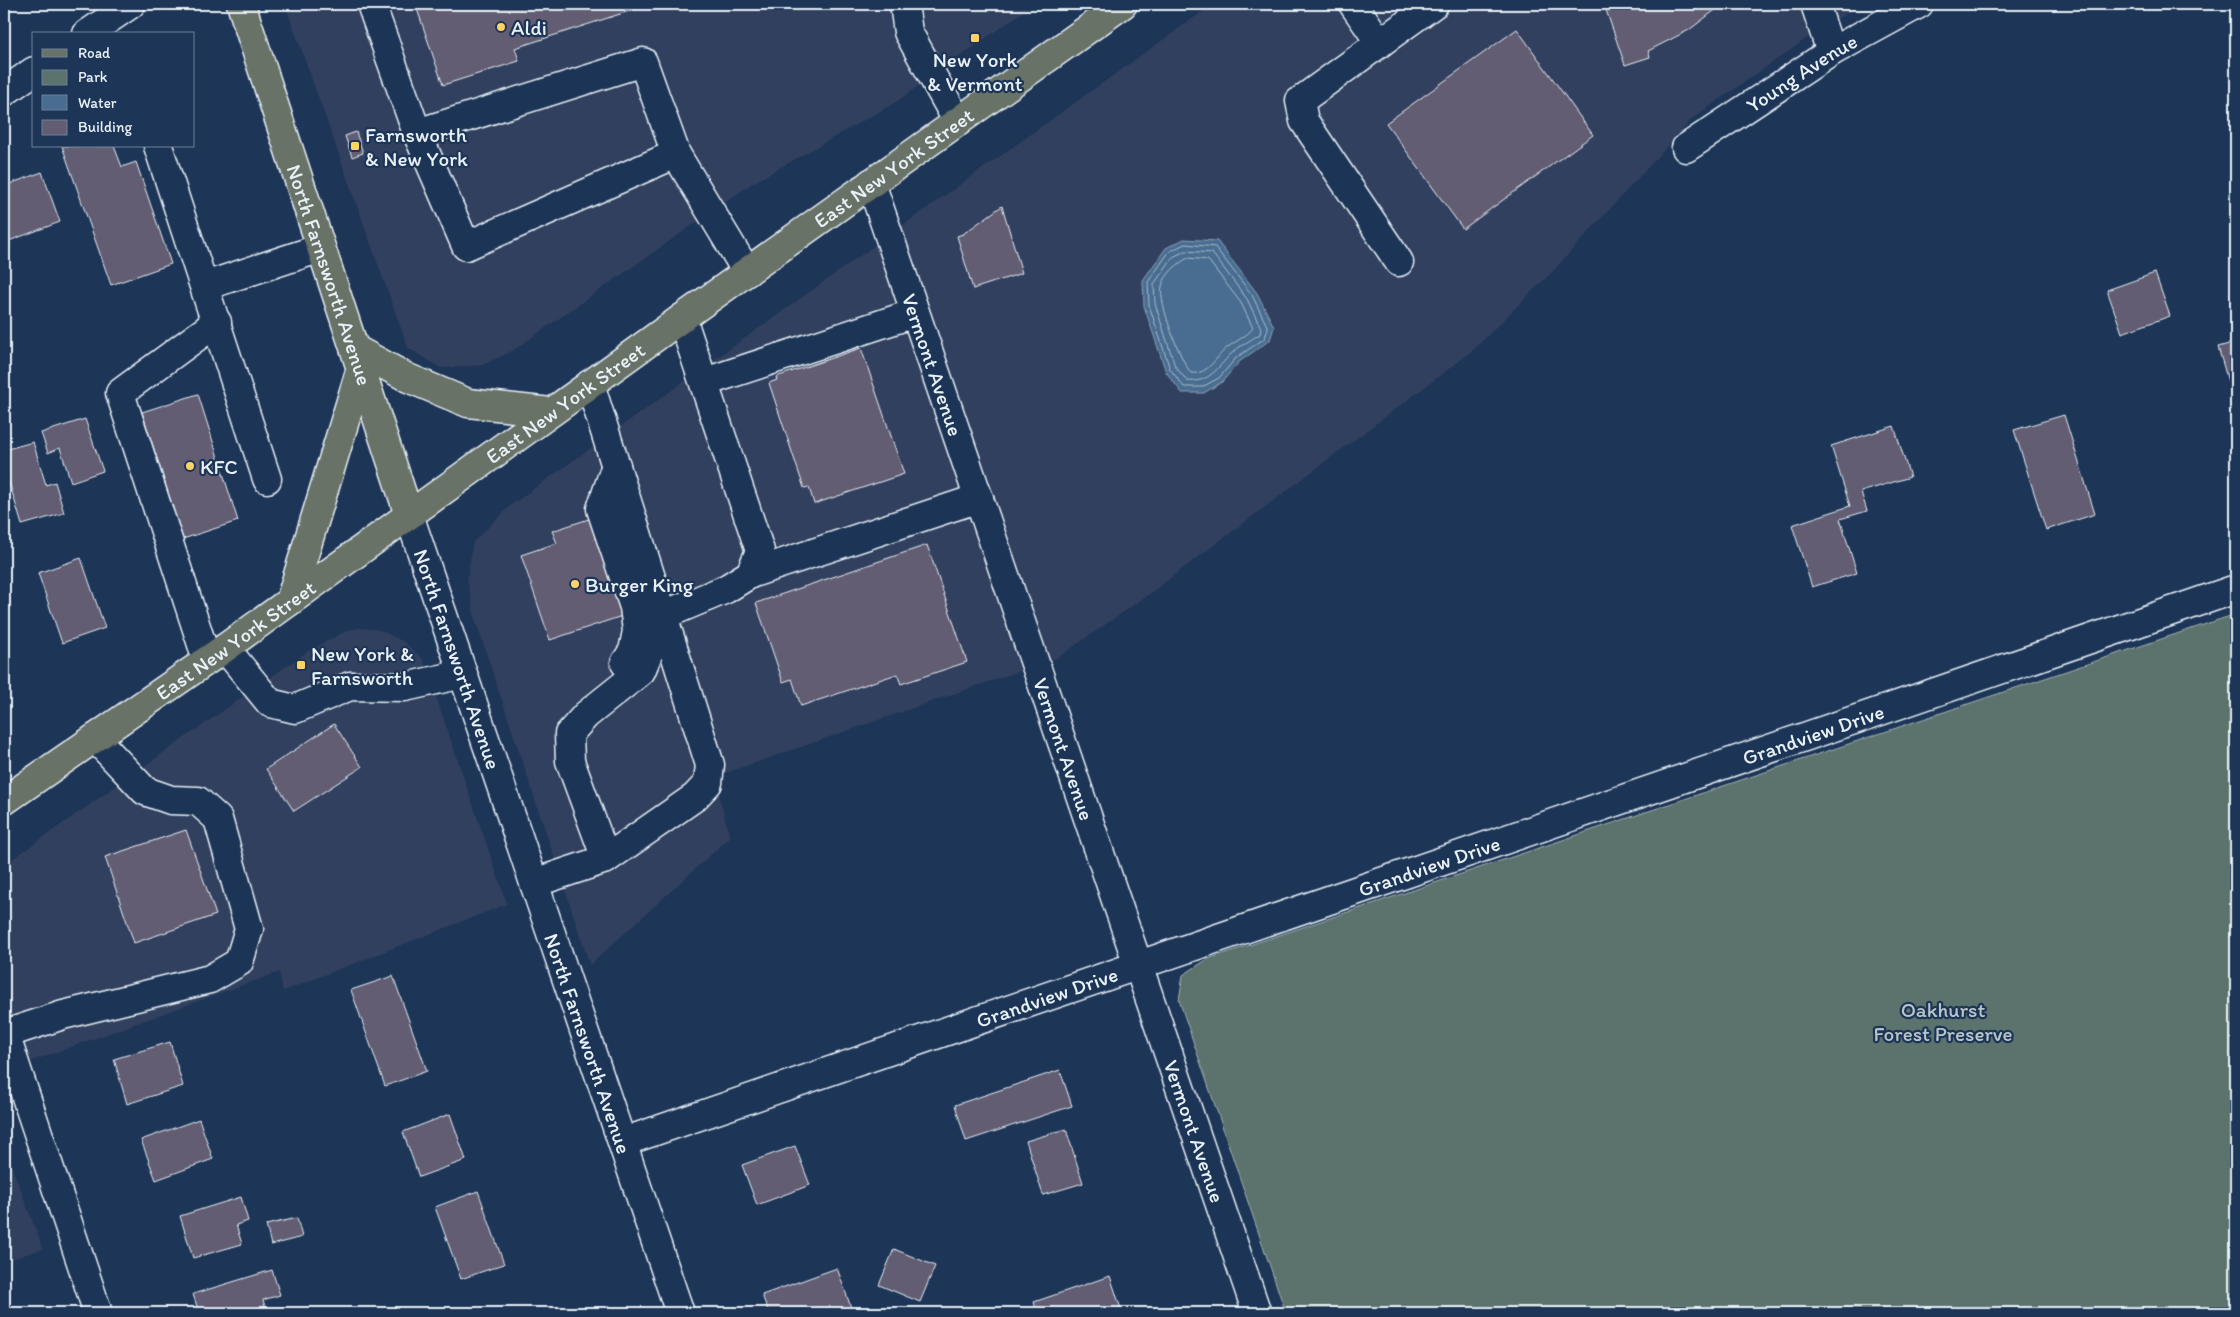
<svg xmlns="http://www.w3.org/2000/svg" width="2240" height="1317" viewBox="0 0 2240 1317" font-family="Itim,sans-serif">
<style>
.built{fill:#32415f}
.green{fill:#5b726d;stroke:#a2b2b2}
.water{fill:#486d90;stroke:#88a2ba}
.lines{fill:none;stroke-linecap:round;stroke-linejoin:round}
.shore{stroke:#a8bcce;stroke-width:1}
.building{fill:#625d72;stroke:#e8f1f8}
.minor-casing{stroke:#e8f1f8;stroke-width:31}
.major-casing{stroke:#e8f1f8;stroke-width:31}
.minor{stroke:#1d3557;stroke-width:28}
.major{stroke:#697266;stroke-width:28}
.poi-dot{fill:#ffd166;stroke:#1d3557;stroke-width:2}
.labels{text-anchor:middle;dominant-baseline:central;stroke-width:4.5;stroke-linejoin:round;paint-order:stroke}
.poi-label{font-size:21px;fill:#e8f1f8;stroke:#1d3557;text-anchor:start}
.street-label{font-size:21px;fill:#e8f1f8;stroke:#1d3557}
.park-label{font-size:21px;fill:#b7c5c7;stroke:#1d3557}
</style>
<rect width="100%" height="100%" fill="#1d3557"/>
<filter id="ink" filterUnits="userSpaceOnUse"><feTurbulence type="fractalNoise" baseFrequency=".02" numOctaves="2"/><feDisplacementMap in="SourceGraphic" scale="10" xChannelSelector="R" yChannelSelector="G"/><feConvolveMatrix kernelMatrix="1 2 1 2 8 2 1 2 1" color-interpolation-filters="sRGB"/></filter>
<g filter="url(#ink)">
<!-- built -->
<path class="built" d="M285,4H1034L896,102L751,184L514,350L483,365L441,368L408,348Z
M1213,4H1864L1829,23L1693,118L1553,271L1470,353L1145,597L1057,658L714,777L730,837L590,965L475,619L467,579L473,542L511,505Z
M360,628L380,630L404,642L423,659L507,904L283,991L279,972L4,1071V865L308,651L348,630Z
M4,1146L43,1249L4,1261Z"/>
<!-- green -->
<path class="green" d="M2236,614V1313H1286L1179,1000L1183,975L1208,959Z"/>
<!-- water -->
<path class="water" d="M1184,239L1217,241L1257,293L1274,327L1270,340L1239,362L1222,382L1204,393H1182L1166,372L1144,306L1143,280L1166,248Z"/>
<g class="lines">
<!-- shore -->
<path class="shore" d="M1185,244L1215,247L1252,295L1268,328L1265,338L1236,358L1219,378L1202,387H1184L1170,369L1149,305L1148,282L1169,252Z
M1186,251L1212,253L1247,299L1261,328L1260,334C1251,340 1239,346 1231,354C1217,368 1210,383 1187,381L1175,366L1155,304L1154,284L1173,257Z
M1188,258L1208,260L1241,303L1253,328C1247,336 1236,341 1228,347C1215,357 1209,375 1191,373C1180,360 1158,302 1162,286C1165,274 1178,263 1188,258Z"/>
</g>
<!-- building -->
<path class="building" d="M424,4H651L515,48L519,61L443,85L416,6Z
M1604,4H1723L1689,30L1648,51L1650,57L1625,65Z
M2236,4V26L2229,6Z
M1517,29L1593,135L1463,229L1386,123Z
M356,132L363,153L352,157L345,136Z
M62,146H114L122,167L136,162L171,264L111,285Z
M42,172L60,222L6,242L4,235V186Z
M1002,206L1022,273L973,289L957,236L963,234Z
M2155,273L2170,316L2122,333L2107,290Z
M2236,342V401L2234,402L2218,347Z
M861,348L904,474L814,504L809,487L804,488L769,383L777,380L776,377Z
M198,394L238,521L183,539L142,412Z
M2064,415L2095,514L2046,530L2014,430Z
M85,419L103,471L71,482L60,448L48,453L41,433Z
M1894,426L1910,477L1861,492L1867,511L1840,519L1857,573L1812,587L1792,525L1850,506L1831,446Z
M33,442L46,485L55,482L64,513L22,525L4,465V450Z
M595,517L628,614L550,640L521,555L557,543L552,531Z
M927,545L967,662L901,684L897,674L801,706L792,679L783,682L756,603Z
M81,558L105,628L62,643L38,573Z
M334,724L362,767L294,811L266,769Z
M186,830L216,915L134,943L105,857Z
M393,976L427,1071L385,1086L351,990Z
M170,1042L183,1086L127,1104L114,1059Z
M1060,1070L1072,1106L966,1141L955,1105Z
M450,1114L466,1160L419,1177L403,1132Z
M199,1119L213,1159L156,1180L141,1140Z
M1066,1129L1083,1183L1043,1195L1026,1141Z
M795,1146L810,1185L757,1205L742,1165Z
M478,1191L504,1264L461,1279L435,1207Z
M241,1197L248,1221L236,1225L242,1244L193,1258L180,1216Z
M297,1218L302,1237L271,1245L266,1225Z
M894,1249L935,1266L920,1302L879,1285Z
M837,1268L853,1313H821L819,1309L807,1313H769L762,1295Z
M272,1270L280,1295L263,1300L267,1313H199L193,1294Z
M1110,1276L1122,1312L1117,1313H1037L1034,1302Z"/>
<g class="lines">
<!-- minor casing -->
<g class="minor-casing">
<g id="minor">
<path d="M371,4L417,133L466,246L676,154"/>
<path d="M904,4L908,32L958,122"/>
<path d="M1353,4L1380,43L1434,4"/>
<path d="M1815,4L1831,52"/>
<path d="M87,34L131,4"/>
<path d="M1380,43L1300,101L1304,121L1399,262"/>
<path d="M4,92L34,71"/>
<path d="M417,133L643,62L676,154L747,272"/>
<path d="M158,146L267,479"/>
<path id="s1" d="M1686,148L1831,52L1919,4"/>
<path id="s2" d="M871,183L1257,1313"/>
<path d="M205,286L321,248"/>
<path d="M705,382L915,313"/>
<path d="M616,465L601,509L634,607L637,631L633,651L625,663"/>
<path id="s3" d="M409,515L680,1313"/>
<path d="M750,574L979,498"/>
<path d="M225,648L270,703L295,709L350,686L405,687L463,674"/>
<path d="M207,660L120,393L217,322"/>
<path d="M606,859L570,761L569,734L586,715L641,671L664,615L726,589L750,574L760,551L682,318"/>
<path d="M534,883L606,859L695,797L708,783L710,765L590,384"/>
<path d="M4,1031L98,1313"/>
<path d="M5,1034L63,1015L210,979L239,962L249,929L218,819L198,801L171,800L145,791L95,738"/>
<path id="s4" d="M623,1142L2236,589"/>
</g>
</g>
<!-- major casing -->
<g class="major-casing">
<g id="major">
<path id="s5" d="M241,4L409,515"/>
<path d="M355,349L408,378L468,403L551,412"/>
<path d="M290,601L361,368"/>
<path id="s6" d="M4,801L225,648L682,318L1123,4"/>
</g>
</g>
<!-- minor -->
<use href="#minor" class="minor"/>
<!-- major -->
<use href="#major" class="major"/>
</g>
</g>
<!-- markers -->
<g class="poi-dot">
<circle cx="501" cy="27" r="5"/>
<rect x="970" y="33" width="10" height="10" rx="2.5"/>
<rect x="350" y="141" width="10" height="10" rx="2.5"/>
<circle cx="190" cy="466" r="5"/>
<circle cx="575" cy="584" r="5"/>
<rect x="296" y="660" width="10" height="10" rx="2.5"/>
</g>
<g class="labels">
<!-- poi labels -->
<g class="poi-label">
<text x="511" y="27">Aldi</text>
<text x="975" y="59" text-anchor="middle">New York<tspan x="975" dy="24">&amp; Vermont</tspan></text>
<text x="365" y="134">Farnsworth<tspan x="365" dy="24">&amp; New York</tspan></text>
<text x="200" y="466">KFC</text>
<text x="585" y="584">Burger King</text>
<text x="311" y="653">New York &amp;<tspan x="311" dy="24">Farnsworth</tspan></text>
</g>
<!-- street labels -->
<g class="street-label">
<text stroke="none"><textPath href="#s1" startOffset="138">Young Avenue</textPath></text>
<text stroke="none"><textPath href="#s6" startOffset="1092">East New York Street</textPath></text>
<text stroke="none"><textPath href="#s5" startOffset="285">North Farnsworth Avenue</textPath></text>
<text stroke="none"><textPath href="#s2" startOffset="192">Vermont Avenue</textPath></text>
<text stroke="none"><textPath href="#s6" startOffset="688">East New York Street</textPath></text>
<text stroke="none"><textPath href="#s6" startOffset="282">East New York Street</textPath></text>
<text stroke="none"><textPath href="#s3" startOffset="152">North Farnsworth Avenue</textPath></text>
<text stroke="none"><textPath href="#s4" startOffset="1258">Grandview Drive</textPath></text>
<text stroke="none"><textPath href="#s2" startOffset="598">Vermont Avenue</textPath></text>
<text stroke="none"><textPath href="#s4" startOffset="852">Grandview Drive</textPath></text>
<text stroke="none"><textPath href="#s4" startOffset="448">Grandview Drive</textPath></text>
<text stroke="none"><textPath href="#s3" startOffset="558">North Farnsworth Avenue</textPath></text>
<text stroke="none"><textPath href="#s2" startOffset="1002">Vermont Avenue</textPath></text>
</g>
<!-- park labels -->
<g class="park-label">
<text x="1943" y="1009">Oakhurst<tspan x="1943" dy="24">Forest Preserve</tspan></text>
</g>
</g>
<!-- margin -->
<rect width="2240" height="1317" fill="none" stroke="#1d3557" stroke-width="20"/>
<rect x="10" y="10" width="2220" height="1297" fill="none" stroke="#e8f1f8" stroke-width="2" filter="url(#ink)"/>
<!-- legend -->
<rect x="32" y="32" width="162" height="115" fill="#1d3557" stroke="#6e8097"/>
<rect x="42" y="49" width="25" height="8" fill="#697266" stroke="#6e8097"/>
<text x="78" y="58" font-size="15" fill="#e8f1f8">Road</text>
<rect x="42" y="70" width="25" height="15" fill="#5b726d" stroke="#6e8097"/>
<text x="78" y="82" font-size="15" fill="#e8f1f8">Park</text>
<rect x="42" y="95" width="25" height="15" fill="#486d90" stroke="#6e8097"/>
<text x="78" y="108" font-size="15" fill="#e8f1f8">Water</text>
<rect x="42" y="120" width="25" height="15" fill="#625d72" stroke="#6e8097"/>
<text x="78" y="132" font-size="15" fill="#e8f1f8">Building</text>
</svg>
